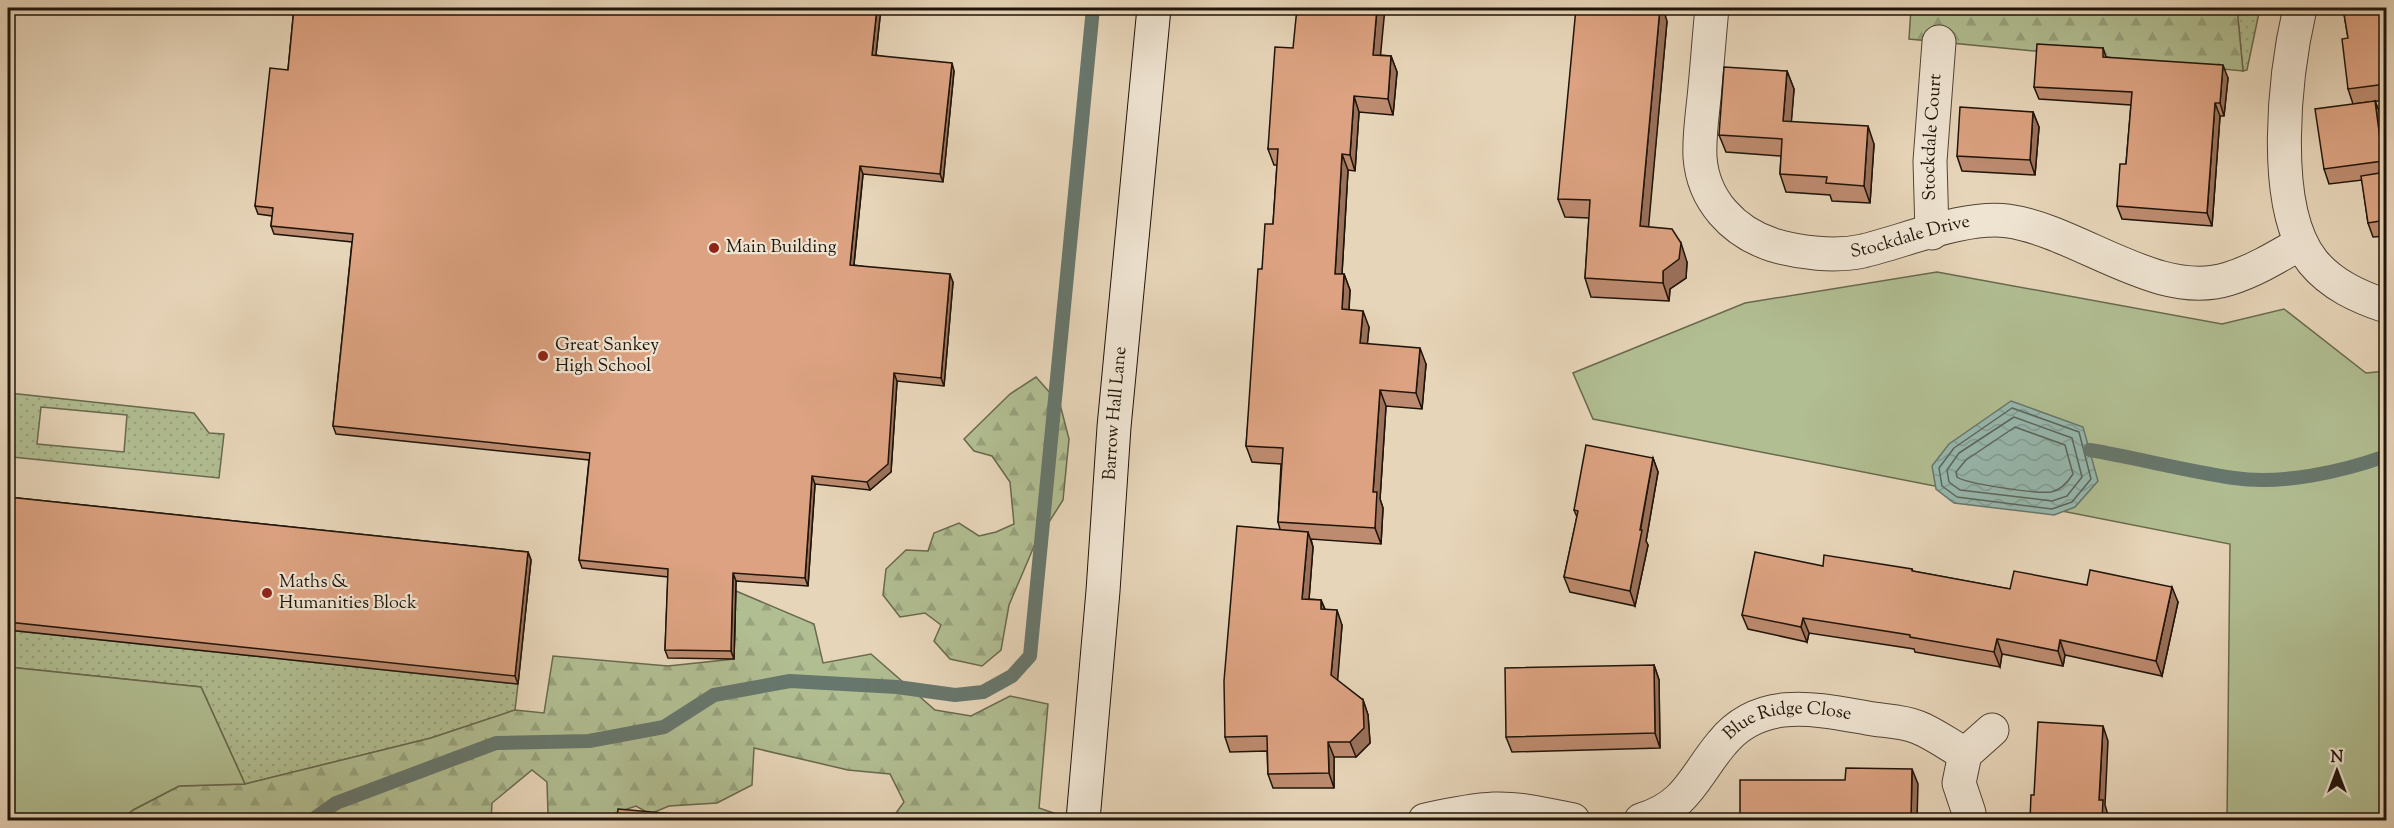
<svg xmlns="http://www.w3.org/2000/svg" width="2394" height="828" viewBox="0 0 2394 828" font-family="'Sorts Mill Goudy',serif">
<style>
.grass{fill:url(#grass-dots);stroke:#68694e;stroke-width:1.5;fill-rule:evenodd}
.forest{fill:url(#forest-firs);stroke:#68694e;stroke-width:1.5}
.green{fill:#b1be92;stroke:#68694e;stroke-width:1.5}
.water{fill:url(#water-waves);stroke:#67776d;stroke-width:1.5}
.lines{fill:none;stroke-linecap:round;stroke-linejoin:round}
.shore{stroke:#5b665c;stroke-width:1.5}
.stream{stroke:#67776d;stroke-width:14}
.street-casing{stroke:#514435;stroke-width:35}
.secondary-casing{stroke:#1f1409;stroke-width:35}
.street{stroke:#efe4d2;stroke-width:33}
.secondary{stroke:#efe4d2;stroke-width:33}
.wall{fill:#bd8b6f;stroke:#1f1409;stroke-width:1.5}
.shaded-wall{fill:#9a715a;stroke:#1f1409;stroke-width:1.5}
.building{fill:#dca281;stroke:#1f1409;stroke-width:1.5}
.poi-dot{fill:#8f2418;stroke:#efe4d2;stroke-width:2}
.labels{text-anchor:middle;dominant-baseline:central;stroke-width:4.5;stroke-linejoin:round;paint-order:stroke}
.street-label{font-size:18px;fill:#1f1409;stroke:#efe4d2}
.poi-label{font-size:18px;fill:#1f1409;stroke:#efe4d2;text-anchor:start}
</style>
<defs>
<pattern id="grass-dots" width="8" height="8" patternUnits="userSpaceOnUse" patternTransform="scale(1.5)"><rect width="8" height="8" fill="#b1be92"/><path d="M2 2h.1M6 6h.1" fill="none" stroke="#98a27d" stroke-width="1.8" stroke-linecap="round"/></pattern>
<pattern id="forest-firs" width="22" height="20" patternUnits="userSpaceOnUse" patternTransform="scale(1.5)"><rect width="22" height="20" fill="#b1be92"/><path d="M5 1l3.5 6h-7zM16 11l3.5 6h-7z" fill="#98a27d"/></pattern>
<pattern id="water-waves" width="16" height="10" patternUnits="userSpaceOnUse" patternTransform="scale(1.5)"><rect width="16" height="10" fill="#97b9b0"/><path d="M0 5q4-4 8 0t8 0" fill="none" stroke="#829e96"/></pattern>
</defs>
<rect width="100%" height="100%" fill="#e7d5b9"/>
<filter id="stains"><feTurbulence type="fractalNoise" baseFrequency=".00333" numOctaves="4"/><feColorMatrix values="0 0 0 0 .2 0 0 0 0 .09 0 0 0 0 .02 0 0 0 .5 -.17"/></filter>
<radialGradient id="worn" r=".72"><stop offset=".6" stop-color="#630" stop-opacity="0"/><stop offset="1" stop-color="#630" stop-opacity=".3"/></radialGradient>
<!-- grass -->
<path class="grass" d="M2237,8H2260L2247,70L2243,71Z
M9,393L194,413L209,433L224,434L219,478L12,457L8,453ZM41,407L127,415L124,452L37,444Z
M8,630L518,684L515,710L431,738L245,784L201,687L8,667Z"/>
<!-- forest -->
<path class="forest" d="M1911,8H2237L2243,71L1909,39Z
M1036,377L1060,404L1069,439L1063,500L1035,544L1009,605L1001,650L982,666L950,659L934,641L941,625L925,613L900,617L883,595L886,569L906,550L928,551L934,533L959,523L979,536L996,532L1014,524L1010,482L992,456L974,451L964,439L1010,394Z
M736,591L814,624L823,663L871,654L935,710L971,716L1010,696L1048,704L1039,808L1065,817L1068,820H891L904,802L890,774L848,770L754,748L752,785L717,803L669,806L650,814L636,806L615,813L618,820H553L548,813L547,782L532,770L492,803L491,820H121L133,810L179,786L245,784L431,738L515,710L544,713L553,656L668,666L734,659Z"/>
<!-- green -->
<path class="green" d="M1937,272L2222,324L2284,309L2366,373L2386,371V820H2227L2230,544L1593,419L1573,373L1745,303Z
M8,667L201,687L245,784L179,786L133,810L121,820H8Z"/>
<!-- water -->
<path class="water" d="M2011,401L2083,427L2098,481L2075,507L2054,515L1954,503L1936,489L1932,466L1949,444Z"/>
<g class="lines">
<!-- shore -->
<path class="shore" d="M2012,408L2079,432L2091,479L2072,502L2052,509L1957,497L1942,486L1939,468L1954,448Z
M2014,417L2072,438L2082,477L2067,496L2052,501L1960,490L1949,482L1947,470L1959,453Z
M2015,427L2065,445L2073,474C2068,482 2061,490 2051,492C2038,494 1966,484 1957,477L1956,472L1966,460Z"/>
<!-- stream -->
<path class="stream" d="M2090,450C2137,458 2186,471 2234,478C2282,485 2341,472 2386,456
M312,820L336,803L496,743L589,741L664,727L714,695L790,681L897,687L955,695L983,692L1012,676L1030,656L1093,8"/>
<!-- street casing -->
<g class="street-casing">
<g id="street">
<path id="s1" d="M1712,8C1709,38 1707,68 1704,98C1702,117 1699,137 1700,157C1703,200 1733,232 1773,245C1800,253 1835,257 1863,251C1905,241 1966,215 2008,221C2079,231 2157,301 2228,279C2254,271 2277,257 2301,243"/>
<path d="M2300,8C2285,73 2269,207 2313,262C2332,285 2359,297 2386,306"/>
<path id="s2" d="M1932,233L1930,161L1939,42"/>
<path d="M1425,820C1448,815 1471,810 1494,809C1521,808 1548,815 1573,820"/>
<path id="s3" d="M1641,820C1688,806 1694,776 1722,743C1760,696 1816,709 1867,718C1882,721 1902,721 1917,727C1933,733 1949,745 1965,754"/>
<path d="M1969,820V813L1959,783L1965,754L1992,730"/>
</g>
</g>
<!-- secondary casing -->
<g class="secondary-casing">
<g id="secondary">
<path id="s4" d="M1083,820L1103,591L1114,427L1154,8"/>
</g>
</g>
<!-- street -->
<use href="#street" class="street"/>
<!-- secondary -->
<use href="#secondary" class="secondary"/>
</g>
<!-- wall -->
<path class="wall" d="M294,8H881L876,55L954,71L943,182L863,174L854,265L953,282L944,386L897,381L891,472L870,490L815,484L808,586L736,581L734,659L668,658L665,650L668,577L582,568L579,560L589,460L336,434L333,426L352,242L274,234L271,226L272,216L258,214L255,206L288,70Z
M2343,8H2384L2386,21V100L2353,104L2348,89V38Z
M1667,21L1648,226L1687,262L1686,278L1670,289L1669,301L1591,297L1585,278L1589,218L1565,217L1558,199Z
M1293,48L1391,56L1397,72L1393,115L1359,112L1355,171L1348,170L1342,274H1344L1350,290L1349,310L1369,327L1367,344L1426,364L1422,409L1386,406L1380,499L1383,508L1381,544L1311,539L1313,547L1309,599L1321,600L1325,609L1342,625L1337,680L1363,700L1368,715L1370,743L1356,757H1334V788H1273L1268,774L1267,751L1230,752L1225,737L1280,529L1278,522L1281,464L1252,462L1246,446L1262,269L1273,224L1277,165H1274L1268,149Z
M2103,48L2106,57L2228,78L2224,116H2220L2212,226L2122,219L2117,206L2126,164L2131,105L2039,99L2034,87Z
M1787,71L1794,89L1791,122L1874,144L1870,203L1832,201L1830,195L1786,192L1780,174L1781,156L1726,152L1719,135Z
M2375,101L2381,116L2386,159V236L2373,237L2368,223L2362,180L2329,184L2324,169Z
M2033,112L2039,127L2035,175L1962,171L1957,156Z
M1653,458L1658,472L1646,541L1648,545L1635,606L1570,592L1564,577L1577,517L1574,510Z
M8,497L528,552L531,560L518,684L8,630Z
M1823,566L1912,569L1913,571L2010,589L2178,602L2162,676L2065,655L2063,666L2002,654L2000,667L1915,652L1914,649L1809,633L1807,642L1748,629L1742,615Z
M1654,665L1659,680L1660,748L1512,752L1506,737Z"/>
<!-- shaded-wall -->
<path class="shaded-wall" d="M877,8H881L875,63L872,55Z
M1377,8H1385L1379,71L1373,55Z
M1660,8H1663L1667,21L1647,244L1640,226Z
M2381,8H2384L2386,21V37Z
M1391,56L1397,72L1393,115L1388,99Z
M952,63L954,71L943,182L940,174Z
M2223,65L2228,78L2224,116L2220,103Z
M1787,71L1794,89L1790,139L1783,121Z
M1354,96L1359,112L1355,171L1350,155Z
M2375,101L2381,116L2386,159V170L2383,161Z
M2215,103L2220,116L2212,226L2207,213Z
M2033,112L2039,127L2035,175L2030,160Z
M1868,126L1874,144L1870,203L1864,186Z
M1342,154L1348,170L1341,290L1335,274Z
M860,166L863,174L853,273L850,265Z
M1681,243L1687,262L1686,278L1670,289L1669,301L1663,283V271Z
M950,274L953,282L944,386L941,378Z
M1344,274L1350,290L1348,325L1342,309Z
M1363,311L1369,327L1366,359L1360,343Z
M1420,348L1426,364L1422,409L1416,393Z
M894,373L897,381L891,472L870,490L867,482Z
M1380,390L1386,406L1380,499L1383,508L1381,544L1375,528L1373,492Z
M1653,458L1658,472L1646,541L1648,545L1635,606L1630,591Z
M812,476L815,484L808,586L805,578Z
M1308,532L1313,547L1308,613L1302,599Z
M528,552L531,560L518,684L515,676Z
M733,573L736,581L734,659L731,651Z
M2172,587L2178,602L2162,676L2156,661Z
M1321,600L1327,615L1321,609Z
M1337,610L1342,625L1337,689L1331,675Z
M1803,618L1809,633L1807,642L1801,627Z
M1997,639L2002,654L2000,667L1994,652Z
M2060,640L2065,655L2063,666L2058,651Z
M1654,665L1659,680L1660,748L1655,733Z
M1363,700L1368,715L1370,743L1356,757L1350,742Z
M2103,726L2108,741L2105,805L2108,815V820H2102L2099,800Z
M1328,742L1334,757V788L1329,773Z
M1912,769L1918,784L1917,820H1911Z"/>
<!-- building -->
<path class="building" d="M294,8H877L872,55L952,63L940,174L860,166L850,265L950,274L941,378L894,373L888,464L867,482L812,476L805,578L733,573L731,651L665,650L668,569L579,560L590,453L333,426L353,234L271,226L273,208L255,206L270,68L288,70Z
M1297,8H1377L1373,55L1391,56L1388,99L1354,96L1350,155L1342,154L1335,274H1344L1342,309L1363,311L1360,343L1420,348L1416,393L1380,390L1373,492H1377L1375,528L1278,522L1283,448L1246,446L1258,269H1262L1265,224H1273L1278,149H1268L1275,47L1293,48Z
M1576,8H1660L1640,226L1672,229L1681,243L1679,259L1663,271V283L1585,278L1590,200L1558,199Z
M2343,8H2381L2385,33H2386V84L2348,89L2342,39L2348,38Z
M2037,44L2103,48V57L2223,65L2220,103H2215L2207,213L2117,206L2120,164H2126L2132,92L2034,87Z
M1724,67L1787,71L1783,121L1868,126L1864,186L1826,183L1827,177L1780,174L1782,139L1719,135Z
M2375,101L2383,161L2324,169L2315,109Z
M1960,107L2033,112L2030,160L1957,156Z
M2386,172V220L2368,223L2361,176Z
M1586,445L1653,458L1640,530H1642L1630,591L1564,577L1578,511L1574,510Z
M8,497L528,552L515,676L8,622Z
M1237,526L1308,532L1302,599L1321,600V609L1337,610L1331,675L1363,700L1364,728L1350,742H1328L1329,773L1268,774L1267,736L1225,737L1224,681Z
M1755,552L1823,566L1824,555L1912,569V571L2010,589L2014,571L2087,585L2090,570L2172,587L2156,661L2060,640L2058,651L1997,639L1994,652L1910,637V635L1803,618L1801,627L1742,615Z
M1654,665L1655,733L1506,737L1505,668Z
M2038,722L2103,726L2099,800H2103L2102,820H2030L2031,795H2034Z
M1846,768L1912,769L1911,820H1740V780H1845Z
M618,809L719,818V820H617Z"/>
<!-- markers -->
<g class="poi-dot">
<circle cx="714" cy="248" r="6"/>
<circle cx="543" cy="356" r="6"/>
<circle cx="267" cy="593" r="6"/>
</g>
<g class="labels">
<!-- street labels -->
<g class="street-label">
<text stroke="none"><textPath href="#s2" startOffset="96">Stockdale Court</textPath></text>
<text stroke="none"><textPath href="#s1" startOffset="411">Stockdale Drive</textPath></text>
<text stroke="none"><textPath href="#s4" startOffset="408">Barrow Hall Lane</textPath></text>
<text stroke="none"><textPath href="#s3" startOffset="188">Blue Ridge Close</textPath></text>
</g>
<!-- poi labels -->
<g class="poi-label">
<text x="726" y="248">Main Building</text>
<text x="555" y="346">Great Sankey<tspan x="555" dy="21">High School</tspan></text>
<text x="279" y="583">Maths &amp;<tspan x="279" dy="21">Humanities Block</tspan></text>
</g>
</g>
<!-- margin -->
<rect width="2394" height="828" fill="none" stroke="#e7d5b9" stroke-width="30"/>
<rect x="9" y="9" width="2376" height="810" fill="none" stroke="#1f1409" stroke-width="3"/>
<rect x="15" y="15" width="2364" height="798" fill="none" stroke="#1f1409" stroke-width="1.5"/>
<!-- north arrow -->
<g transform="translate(2337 771)" stroke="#efe4d2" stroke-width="4.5" paint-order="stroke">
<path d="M0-4.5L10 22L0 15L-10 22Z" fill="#1f1409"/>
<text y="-9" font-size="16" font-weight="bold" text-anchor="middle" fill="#1f1409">N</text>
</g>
<rect width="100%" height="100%" filter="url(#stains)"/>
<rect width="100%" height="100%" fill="url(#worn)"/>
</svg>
